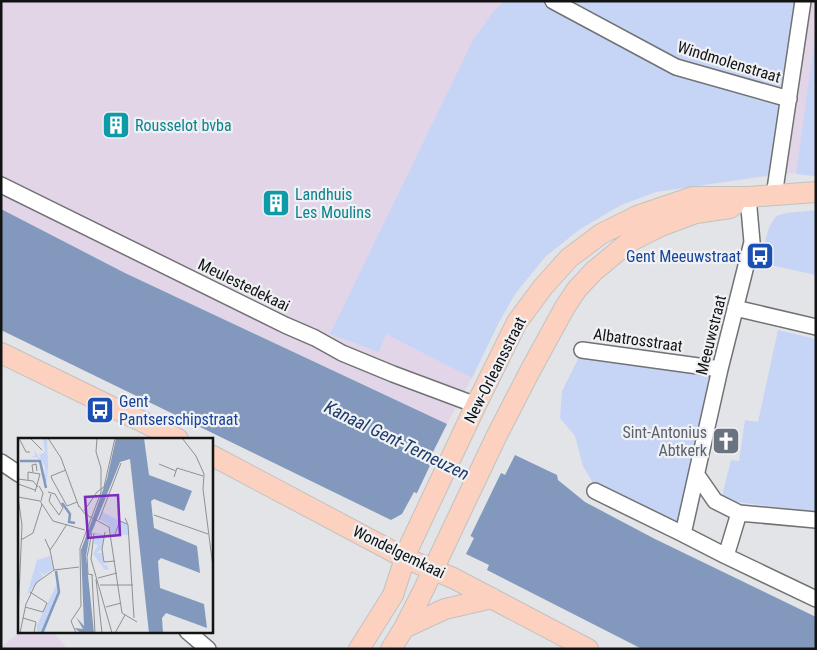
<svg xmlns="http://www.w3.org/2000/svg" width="817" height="650" viewBox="0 0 817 650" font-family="'Roboto Condensed',sans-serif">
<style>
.industrial{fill:#e3d5e8}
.green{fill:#c6d5f5}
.water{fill:#8299bd}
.pier{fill:#e3e4e7}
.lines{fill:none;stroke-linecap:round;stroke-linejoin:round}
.minor-casing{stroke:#717274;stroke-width:18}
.major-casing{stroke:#c1c2c2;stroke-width:22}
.minor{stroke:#fff;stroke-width:15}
.major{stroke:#fdd1bf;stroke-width:20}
.labels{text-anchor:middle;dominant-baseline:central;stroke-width:4.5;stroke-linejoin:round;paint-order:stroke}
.street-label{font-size:16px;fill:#121313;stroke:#f0f1f4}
.culture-label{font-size:16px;fill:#0d838f;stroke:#f0f1f4;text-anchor:start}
.transit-label{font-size:16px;fill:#164399;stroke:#f0f1f4;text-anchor:end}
.worship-label{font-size:16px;fill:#5b616d;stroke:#f0f1f4;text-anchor:end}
.water-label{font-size:18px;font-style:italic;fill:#1c3b6a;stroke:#f0f1f4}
.inset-river{fill:none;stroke:#8299bd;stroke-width:2.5}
.inset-road{fill:none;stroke:#8f9092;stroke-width:1}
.view{fill:#7b2cbf;fill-opacity:0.15;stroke:#7b2cbf;stroke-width:2.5}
.inset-edge{fill:none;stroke:#121313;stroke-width:2.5}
</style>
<rect width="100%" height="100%" fill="#e3e4e7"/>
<!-- industrial -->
<path class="industrial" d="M1,1H816V176L791,173L656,192L621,205L580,229L545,257L515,294L499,322L472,378L447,424L125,273L1,209Z
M21,631H53L67,649H1V647Z"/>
<!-- green -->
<path class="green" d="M505,1H542L675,72L781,103L769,175L656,192L621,205L580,229L545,257L515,294L499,322L472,378L386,334L379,352L330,334L473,40L493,12Z
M568,1H795L783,88L674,60Z
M816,30V176H815L796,174Z
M816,210V275L761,263C764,250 767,220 779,215C790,211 805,212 816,210Z
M778,330L816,339V512L721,500L731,460L739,461L745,420L758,422Z
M579,357L714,374L679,524L597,490L583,466L575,436L560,418L562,391Z"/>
<!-- water -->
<path class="water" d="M1,209L125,273L447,424L431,456L490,485L497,471L505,475L515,455L557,475L558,480L585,502L655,539L816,617V649H642L487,570L489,565L466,554L474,538L467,534L472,521L414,492L402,514L391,520L1,330Z"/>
<!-- pier -->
<path class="pier" d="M435,455L489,482L495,469L502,471L470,537L464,534L469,523L416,495Z"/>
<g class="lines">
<!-- minor casing -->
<g class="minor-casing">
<path id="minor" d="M553,1L676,67L789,99
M1,185L285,325L315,338L342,353L393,374L476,405
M774,196L803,1
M735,308L816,327
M582,350L720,369
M1,462L19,474
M697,475L715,501L739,513L816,520
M595,491L683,534
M739,513L726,556L683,534L720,369L752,242L748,197
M726,556L816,599
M187,631L208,649"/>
</g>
<!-- major casing -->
<g class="major-casing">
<path id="major" d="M1,353L178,439
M211,455L405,558L453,578L588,649
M404,628L445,609L492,598
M359,649L393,595L408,549L476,405L517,322L543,287L569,258L601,234L637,216L693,197H748L816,192
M391,649L404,628L423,591L497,435L530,371L565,307L577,289L594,271L629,242L661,226L696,213L730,208L734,205"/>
</g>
<!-- minor -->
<use href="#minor" class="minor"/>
<!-- major -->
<use href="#major" class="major"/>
</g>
<!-- icons -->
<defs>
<g id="building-square" transform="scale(1.4375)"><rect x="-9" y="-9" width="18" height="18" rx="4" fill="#0f9aa8" stroke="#f0f1f4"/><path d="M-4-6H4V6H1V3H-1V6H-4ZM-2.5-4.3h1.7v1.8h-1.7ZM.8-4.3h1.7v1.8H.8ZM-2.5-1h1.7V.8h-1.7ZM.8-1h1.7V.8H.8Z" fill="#fff"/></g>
<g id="bus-square" transform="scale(1.4375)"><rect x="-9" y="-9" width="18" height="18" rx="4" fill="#1a4fb4" stroke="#f0f1f4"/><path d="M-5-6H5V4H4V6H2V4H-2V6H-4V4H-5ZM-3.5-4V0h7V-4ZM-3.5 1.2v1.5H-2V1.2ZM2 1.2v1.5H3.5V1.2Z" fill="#fff"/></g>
<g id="church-square" transform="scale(1.4375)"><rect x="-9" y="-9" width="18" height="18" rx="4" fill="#6b7280" stroke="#f0f1f4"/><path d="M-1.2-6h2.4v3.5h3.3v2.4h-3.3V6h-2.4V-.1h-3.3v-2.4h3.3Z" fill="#fff"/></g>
</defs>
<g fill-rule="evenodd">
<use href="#building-square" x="116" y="125"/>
<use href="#building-square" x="276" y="203"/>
<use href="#bus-square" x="760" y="256"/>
<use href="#bus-square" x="100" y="410"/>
<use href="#church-square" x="726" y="441"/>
</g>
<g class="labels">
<!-- street labels -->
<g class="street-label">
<text transform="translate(729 62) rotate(17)">Windmolenstraat</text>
<text transform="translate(244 285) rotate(26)">Meulestedekaai</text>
<text transform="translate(711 335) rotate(-76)">Meeuwstraat</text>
<text transform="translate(638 340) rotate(8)">Albatrosstraat</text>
<text transform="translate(495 370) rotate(-63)">New-Orleansstraat</text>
<text transform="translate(399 552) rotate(26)">Wondelgemkaai</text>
</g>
<!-- culture labels -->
<g class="culture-label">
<text x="135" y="125">Rousselot bvba</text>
<text x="295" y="194">Landhuis<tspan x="295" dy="18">Les Moulins</tspan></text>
</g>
<!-- transit labels -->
<g class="transit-label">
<text x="741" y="256">Gent Meeuwstraat</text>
<text x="119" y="401" text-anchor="start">Gent<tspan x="119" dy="18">Pantserschipstraat</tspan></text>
</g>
<!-- worship labels -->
<g class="worship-label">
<text x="707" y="432">Sint-Antonius<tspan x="707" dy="18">Abtkerk</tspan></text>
</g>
<!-- water labels -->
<g class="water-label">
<text transform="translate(397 440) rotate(26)">Kanaal Gent-Terneuzen</text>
</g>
</g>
<!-- overview -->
<g transform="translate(18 438)">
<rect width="195" height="195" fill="#e3e4e7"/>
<path d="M25,0H29L30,28L28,50L22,23L19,19H13L17,18L16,12L22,21L28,39L27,29L21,17L27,14ZM84,74L110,87L111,97L93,96L90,86L82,82ZM77,94L86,97L84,112L78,115H84L86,127L94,126L89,127L91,131L87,132L75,116L80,107L76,106ZM32,118L35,131L26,137L20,132L25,138L9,157L19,122ZM41,142L42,154L26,195H19V187Z" fill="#c6d5f5"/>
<path d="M98,0H126L131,37L174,53L166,73L136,61L133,63L136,90L179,108L182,135L143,120L140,123L142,150L186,166L189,190L148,175L144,180L145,195H131L112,21L102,24L71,101L68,118L76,195H63L56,190L65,191L58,179L66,188L63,112L89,41Z" fill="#8299bd"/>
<path class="inset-river" d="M2,23H22L28,50M44,65L52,76L51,84L57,85M24,195L41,154L38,133"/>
<path class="inset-road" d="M1,0L8,14H12M12,0L24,12M30,0L43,20L61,69M164,0L178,18L186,36M0,18V42M141,26L158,33M48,32L33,38L34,41L49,68L59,64M15,34L14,27L18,26L19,33M186,36L185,51L195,129M156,39L159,30L185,38M0,41L15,43L20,49M10,42V34L22,36L17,54M0,46L17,52M21,48L25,55L23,63M30,54L37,56L45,70L41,77M33,56L31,63L41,77M0,59L4,87L0,181M0,59L22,63L35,83L67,92M61,68L67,76L91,89L104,175L119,184M66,73L79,54L86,49L97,0M136,77L190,96M107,80L110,87L116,180M81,82L103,25M87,94L84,111L86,124L97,123M74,95L69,119L70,136L75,137M76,95L73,121L94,195M97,96L102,83L109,86M27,101L32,112L37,105M3,102L15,95L24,66M37,105L49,86M32,112L36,132M74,137L77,195M80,140L99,135M78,141L84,195M82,147H115M7,169L25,174L29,165L12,154M88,169L103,165M5,180L18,184L16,195M2,195L8,166L18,145L36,132L61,129M58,195L53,183L63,168L62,110L83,54V30L78,14L79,0M97,195L107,177"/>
<path class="view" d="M100,57L102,97L70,100L67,59Z"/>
<rect width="195" height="195" class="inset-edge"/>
</g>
<!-- border -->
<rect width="817" height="650" fill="none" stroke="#121313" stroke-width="5"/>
</svg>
